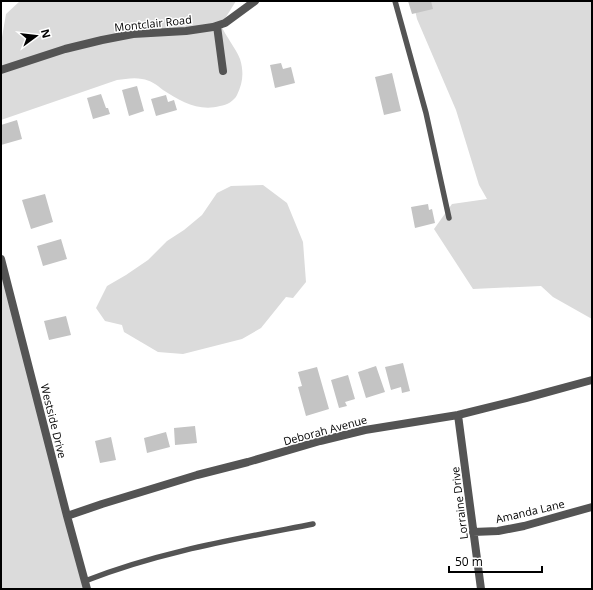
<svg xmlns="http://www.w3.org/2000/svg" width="593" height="590" viewBox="0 0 593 590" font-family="'Open Sans',sans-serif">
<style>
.green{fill:#dbdbdb}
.building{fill:#c4c4c4}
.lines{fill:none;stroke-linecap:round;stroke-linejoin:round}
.service{stroke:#545454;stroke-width:5.5}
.minor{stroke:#545454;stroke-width:8}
.labels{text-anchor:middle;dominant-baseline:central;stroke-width:3;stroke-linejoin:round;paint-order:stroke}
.street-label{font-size:11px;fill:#000;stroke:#fff}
</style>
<rect width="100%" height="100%" fill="#fff"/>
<!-- green -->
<path class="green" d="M20,1H236L221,25C226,37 235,47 240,59C244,72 243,83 237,95C234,101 227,105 220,106C199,112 180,101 163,90C157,85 150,80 142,79C134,77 125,79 117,80L1,120V43L6,14Z
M413,1H592V319L553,297L541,286L473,289L434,229L452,204L487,199L479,185L456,110L417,19Z
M263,185L287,203L303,242L306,282L293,298L286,297L261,328L242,339L183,354L158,352L124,332L122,325L105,321L96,308L107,286L126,275L148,260L167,241L184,230L202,215L217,193L231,186Z
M1,274L90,589H1Z"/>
<!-- building -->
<path class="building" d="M408,1H431L433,9L412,14Z
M281,63L283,69L291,67L295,83L275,88L270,65Z
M392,73L401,111L384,115L375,77Z
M137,86L144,111L129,116L122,90Z
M101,94L106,108H108L110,114L93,119L87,98Z
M166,95L168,102L174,100L177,110L156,116L151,99Z
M17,120L22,139L1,145V125Z
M45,194L53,222L31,229L22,200Z
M428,204L429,210L432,209L435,223L415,228L411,207Z
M61,239L67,259L43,266L37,246Z
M66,316L71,335L49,340L44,321Z
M403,363L410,391L402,393L401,387L391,390L385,367Z
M376,366L385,392L366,398L358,372Z
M317,367L329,409L306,416L298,387L302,386L298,372Z
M348,375L355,399L345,402L347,406L339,408L331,380Z
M195,426L197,443L175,445L174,428Z
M166,432L170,447L147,453L144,438Z
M111,437L116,460L100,463L95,441Z"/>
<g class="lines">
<!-- service -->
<path class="service" d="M395,1L426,113L449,218
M85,581C158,552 236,539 313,524"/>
<!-- minor -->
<path class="minor" d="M217,26L223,71
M1,70L65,49L102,40L133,34L186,31L213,27L225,23L255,1
M1,259L67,516L87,589
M458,415L481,589
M67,516L102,504L197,475L248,462L320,441L365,430L458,415L526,398L592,380
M473,532L498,531L524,526L592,507"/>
</g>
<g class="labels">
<!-- street labels -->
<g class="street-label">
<text transform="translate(153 23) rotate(-6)">Montclair Road</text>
<text transform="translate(54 421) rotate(76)">Westside Drive</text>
<text transform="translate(325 430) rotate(-15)">Deborah Avenue</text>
<text transform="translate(459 503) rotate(-97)">Lorraine Drive</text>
<text transform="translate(530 511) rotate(-13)">Amanda Lane</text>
</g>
</g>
<!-- border -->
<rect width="593" height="590" fill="none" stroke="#000000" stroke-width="4"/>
<!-- north arrow -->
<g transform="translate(36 36) rotate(75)" stroke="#ffffff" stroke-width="3" paint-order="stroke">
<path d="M0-3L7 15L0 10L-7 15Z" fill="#000000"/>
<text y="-6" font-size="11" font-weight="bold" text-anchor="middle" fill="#000000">N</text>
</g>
<!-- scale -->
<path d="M449 566v6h93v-6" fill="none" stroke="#000000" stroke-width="2"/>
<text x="455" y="566" font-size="12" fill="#000000" stroke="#ffffff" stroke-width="3" paint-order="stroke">50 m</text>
</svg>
